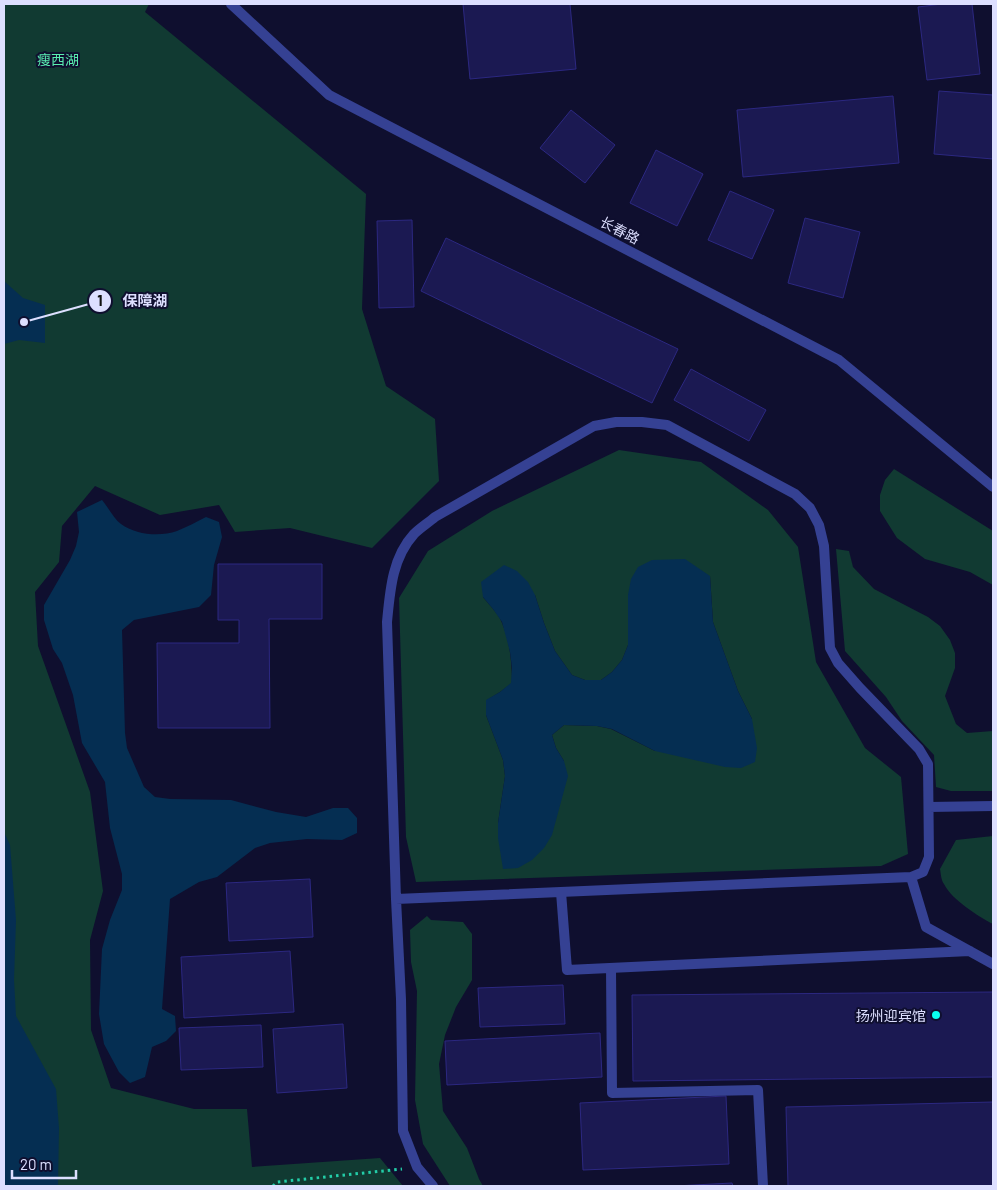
<svg xmlns="http://www.w3.org/2000/svg" width="997" height="1190" viewBox="0 0 997 1190" font-family="Barlow,'Noto Sans SC',sans-serif">
<style>
.green{fill:#113a32;fill-rule:evenodd}
.water{fill:#052e52}
.building{fill:#1b1952;stroke:#2c2881}
.lines{fill:none;stroke-linecap:round;stroke-linejoin:round}
.path{stroke:#23cda8;stroke-width:3;stroke-dasharray:2.5 4;stroke-linecap:butt}
.service{stroke:#354193;stroke-width:10}
.tertiary{stroke:#354193;stroke-width:10}
.poi-dot{fill:#09fff0;stroke:#0f0f2f;stroke-width:2}
.labels{text-anchor:middle;dominant-baseline:central;stroke-width:4;stroke-linejoin:round;paint-order:stroke}
.park-label{font-size:14px;fill:#5aeeb1;stroke:#0f0f2f}
.street-label{font-size:14px;fill:#dddfff;stroke:#0f0f2f}
.poi-label{font-size:14px;fill:#dddfff;stroke:#0f0f2f;text-anchor:end}
.leader{fill:none;stroke:#dddfff;stroke-width:2}
.callout-dot{fill:#dddfff;stroke:#0f0f2f;stroke-width:2}
.mark-label{font-size:15px;text-anchor:middle;font-weight:bold;fill:#111}
.callout-label{font-size:15px;text-anchor:middle;font-weight:bold;fill:#dddfff;stroke:#0f0f2f;stroke-width:4;stroke-linejoin:round;paint-order:stroke}
</style>
<rect width="100%" height="100%" fill="#0f0f2f"/>
<!-- green -->
<path class="green" d="M4,4H149L145,12L366,194L362,309L386,386L435,419L439,481L372,548L290,528L235,532L219,505L160,515L95,486L62,526L59,562L35,592L38,646L90,792L103,891L90,940L91,1030L111,1088L194,1109H247L252,1167L380,1158L403,1186H4Z
M619,450L701,462L768,510L798,547L816,662L865,748L901,777L908,854L881,866L416,882L406,837L399,598L428,551L492,511ZM710,576L713,622L738,691L752,719L655,751L611,729L597,726L564,725L552,735L556,748L564,761L498,838V823L505,776L503,760L486,715L487,700L500,692L512,683C512,664 510,641 502,623C498,613 489,605 483,597L535,595L544,623L555,651L572,675L585,680H601L612,672L622,660L628,645V595Z
M894,469L993,531V585L970,572L925,559L897,538L880,511V495L885,480Z
M836,549L849,551L853,567L874,589L928,617L940,626L950,640L955,653V668L945,696L956,724L967,733L993,731V791H951L936,787L934,755L902,721L886,697L845,651Z
M993,836V924C978,916 952,900 944,884C941,880 941,874 940,869L956,840Z
M427,916L431,920L463,922L472,934V980L456,1007L445,1035L439,1064L443,1111L467,1148L479,1179L483,1186H450L423,1144L415,1100L417,991L411,962L410,930Z"/>
<!-- water -->
<path class="water" d="M4,281L23,298L45,305V343L19,340L4,344Z
M102,500C108,507 114,519 121,524C136,535 160,537 177,531C187,527 196,522 206,517L219,522L222,537L214,565L211,595L199,607L134,620L122,630L125,733L127,748L144,787L155,797L170,799L231,800L276,812L306,817L333,808H348L357,818V833L342,840L307,839L270,843L255,848L217,877L199,882L170,899L162,1009L175,1016L176,1031L166,1041L152,1047L145,1077L130,1083L119,1072L104,1044L99,1014L102,949L110,920L122,890V874L110,828L105,782L82,743L73,695L62,663L53,649L44,620V605L70,560L76,546L79,532L77,512Z
M685,559L710,576L713,622L738,691L752,719L757,748L755,762L741,768L725,767L655,751L612,729L597,726L564,725L552,735L556,748L564,761L568,776L552,835L544,848L532,860L518,868L503,869L498,838V823L505,776L503,760L486,715V700L500,692L511,683L512,668L510,652L502,622L493,609L483,597L481,582L504,565L517,571L528,582L535,595L544,623L555,651L572,675L585,680H601L612,672L622,660L628,645V595L631,579L638,567L652,560Z
M4,832L10,845L16,920L14,980L16,1016L56,1089L59,1128L58,1186H4Z"/>
<!-- building -->
<path class="building" d="M463,4H570L576,69L470,79Z
M942,4H972L980,74L927,80L918,7Z
M939,91L993,95V159L934,154Z
M893,96L899,163L743,177L737,110Z
M571,110L615,145L585,183L540,148Z
M656,150L703,174L677,226L630,203Z
M730,191L774,210L752,259L708,240Z
M805,218L860,232L843,298L788,283Z
M412,220L414,307L379,308L377,221Z
M446,238L678,349L652,403L421,291Z
M691,369L766,410L749,441L674,400Z
M218,564H322V619H269L270,728H158L157,643H239V620H218Z
M310,879L313,937L229,941L226,883Z
M290,951L294,1012L184,1018L181,957Z
M563,985L565,1024L480,1027L478,988Z
M993,992V1077L633,1081L632,995Z
M343,1024L347,1088L277,1093L273,1029Z
M261,1025L263,1067L181,1070L179,1028Z
M600,1033L602,1077L447,1085L445,1041Z
M726,1096L729,1164L583,1170L580,1103Z
M993,1102V1186H788L786,1107Z
M732,1183L733,1186H675Z"/>
<g class="lines">
<!-- path -->
<path class="path" d="M273,1186L277,1182L402,1169"/>
<!-- service -->
<path class="service" d="M929,807L993,806
M911,877L926,927L993,964
M561,892L567,970L970,951
M396,899L911,877L923,872L929,857L928,764L919,749L860,688L838,663L830,648L824,546L819,525L810,508L795,494L667,425L642,422H616L594,426L435,517C428,523 420,528 414,534C392,558 390,591 387,622L396,899L401,999L403,1131L417,1167L433,1186
M611,968L612,1093L758,1090L763,1186"/>
<!-- tertiary -->
<path class="tertiary" d="M231,4L329,95L839,360L993,487"/>
</g>
<!-- markers -->
<circle class="poi-dot" cx="936" cy="1015" r="5"/>
<g class="labels">
<!-- park labels -->
<g class="park-label">
<text x="58" y="59">瘦西湖</text>
</g>
<!-- street labels -->
<g class="street-label">
<text transform="translate(620 230) rotate(27)">长春路</text>
</g>
<!-- poi labels -->
<g class="poi-label">
<text x="926" y="1015">扬州迎宾馆</text>
</g>
</g>
<!-- callouts -->
<path class="leader" d="M24 322L100 301"/>
<g class="callout-dot">
<circle cx="24" cy="322" r="5"/>
<circle cx="100" cy="301" r="12"/>
</g>
<g class="mark-label">
<text x="100" y="306">1</text>
</g>
<g class="callout-label">
<text x="145" y="306">保障湖</text>
</g>
<!-- border -->
<rect width="997" height="1190" fill="none" stroke="#dddfff" stroke-width="10"/>
<!-- scale -->
<path d="M12 1170v8h64v-8" fill="none" stroke="#dddfff" stroke-width="2.5"/>
<text x="20" y="1170" font-size="15" fill="#dddfff" stroke="#0f0f2f" stroke-width="4" paint-order="stroke">20 m</text>
</svg>
